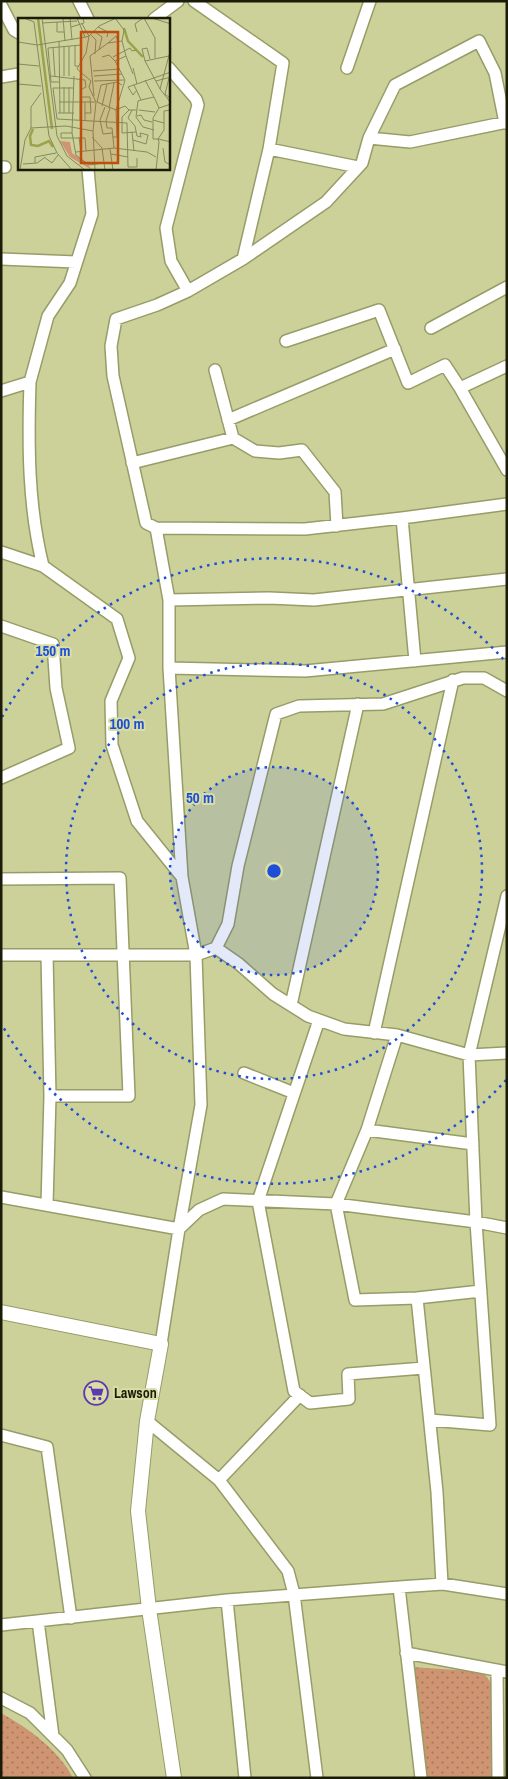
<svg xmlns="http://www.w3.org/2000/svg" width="508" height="1779" viewBox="0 0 508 1779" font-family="'Archivo Narrow',sans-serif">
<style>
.green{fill:url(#green-dots)}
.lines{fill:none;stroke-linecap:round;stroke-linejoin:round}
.minor-casing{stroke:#989c67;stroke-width:14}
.tertiary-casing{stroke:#989c67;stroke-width:16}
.minor{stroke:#fff;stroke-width:11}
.tertiary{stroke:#fff;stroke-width:14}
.ring{fill:none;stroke:#1d4ed8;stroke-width:2.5;stroke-dasharray:2.5 5}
.labels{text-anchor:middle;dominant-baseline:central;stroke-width:4;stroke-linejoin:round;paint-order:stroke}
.poi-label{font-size:14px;font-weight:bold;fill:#1b1c07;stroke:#d9dea6;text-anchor:start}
.inset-river{fill:none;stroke:#9ca14a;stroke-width:2.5}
.inset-road{fill:none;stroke:#85895f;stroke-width:1}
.view{fill:#bf4d0b;fill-opacity:0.15;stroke:#bf4d0b;stroke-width:2.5}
.inset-edge{fill:none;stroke:#1b1c07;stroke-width:2.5}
.centre{fill:#1d4ed8;stroke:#d9dea6;stroke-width:2.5}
.ring-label{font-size:15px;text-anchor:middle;font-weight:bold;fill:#1d4ed8;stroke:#d9dea6;stroke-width:4;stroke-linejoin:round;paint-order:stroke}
</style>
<defs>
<pattern id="green-dots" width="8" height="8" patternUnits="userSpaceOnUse" patternTransform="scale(1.25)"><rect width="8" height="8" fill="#cf9472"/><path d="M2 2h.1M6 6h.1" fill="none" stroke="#a7785c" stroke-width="1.8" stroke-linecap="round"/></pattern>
</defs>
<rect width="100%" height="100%" fill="#ccd19a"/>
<!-- green -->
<path class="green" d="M412,1667L471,1671L485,1675L492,1684V1778H424Z
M1,1713C28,1728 59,1750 73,1778H1Z"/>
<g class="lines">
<!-- minor casing -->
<g class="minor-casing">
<path id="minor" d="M79,1L88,19
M194,1L283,63L269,149L243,259
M1,5L14,30L19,33
M154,19L178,1
M169,68L196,99L198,105L166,228L171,261L188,291
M347,68L370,1
M1,77L19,74
M507,122L410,142L369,138L362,163L326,202L243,259L188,291L157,305L116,319L111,346L113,376L146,523L156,528L305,529L402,518L507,504
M369,138L395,85L479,41L495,73L505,123
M269,149L358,167
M1,167H5
M1,259L76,262
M431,328L507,287
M286,341L379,310L408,383L445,365L460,388
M507,366L460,388L507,470
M30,382C28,444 28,506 43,566
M1,391L30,382L48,316L70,283L92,214L88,169
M228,420L395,349
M233,438L255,451L279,453L302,450L335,492L337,526
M132,463L233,438L215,370
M402,518L415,661
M156,528L169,600V668L182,877
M1,552L43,566L117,619L129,658L111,701L112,745L137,821L182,877L196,955L201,1105L179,1229L161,1344
M169,600L269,598L314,600L507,579
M1,626L53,644L56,688L69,748L1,778
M169,668L305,671L507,652
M1,879L120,878L129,1096H50
M216,948L239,964L273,994L308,1016L344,1029L397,1035L469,1055L507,1053
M1,955H196L216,948L228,924L238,866L276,714L299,706L383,704L463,678H484L507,691
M291,1005L358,704
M319,1020L258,1201L294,1391L310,1403L349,1399L348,1374L424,1368
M374,1033L453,680
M397,1035L367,1130L336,1204L355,1300L417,1298L437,1492L442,1584
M244,1073L294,1093
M367,1130L473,1144
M1,1197L179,1229L199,1210L223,1199L336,1204L476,1222L507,1228
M47,1205L50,1096L47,955
M417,1298L481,1291
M430,1420L490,1425L476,1222L469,1055L507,896
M147,1421L219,1480L288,1571L294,1594L317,1778
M1,1435L47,1447L71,1618
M219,1480L300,1395
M399,1587L421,1778
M227,1600L245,1778
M38,1621L53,1736
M1,1625L227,1600L399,1587L443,1584L507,1594
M406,1653L507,1672
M497,1670L498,1778
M1,1698L30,1713L67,1750L85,1778"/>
</g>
<!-- tertiary casing -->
<g class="tertiary-casing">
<path id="tertiary" d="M1,1312L161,1344L147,1421L138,1511L149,1609L174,1778"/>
</g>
<!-- minor -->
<use href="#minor" class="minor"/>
<!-- tertiary -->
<use href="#tertiary" class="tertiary"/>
</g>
<!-- distance rings -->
<circle cx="274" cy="871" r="104" fill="#1d4ed8" fill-opacity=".12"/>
<g class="ring">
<circle cx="274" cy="871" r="104"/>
<circle cx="274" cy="871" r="208"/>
<path d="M506 1080A312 312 0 0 1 2 1025M2 717A312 312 0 0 1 506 662"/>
</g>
<!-- icons -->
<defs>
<g id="supermarket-ring" transform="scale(1.25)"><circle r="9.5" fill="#d9dea6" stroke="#5d38b0" stroke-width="1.5"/><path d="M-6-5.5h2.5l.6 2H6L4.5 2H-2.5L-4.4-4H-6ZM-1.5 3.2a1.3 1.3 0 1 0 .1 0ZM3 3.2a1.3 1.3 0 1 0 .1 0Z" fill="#5d38b0"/></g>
</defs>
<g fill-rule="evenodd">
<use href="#supermarket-ring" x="96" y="1393"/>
</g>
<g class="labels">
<!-- poi labels -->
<g class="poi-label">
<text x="114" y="1393">Lawson</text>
</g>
</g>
<!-- overview -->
<g transform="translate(18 18)">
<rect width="152" height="152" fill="#ccd19a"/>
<path d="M42,123L52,124L54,135L68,144L74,152L52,139Z" fill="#cf9472"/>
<path class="inset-river" d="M20,0L34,111M106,10L110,23L125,39M15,111L12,118L13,127L20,128L31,123L35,129"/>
<path class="inset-road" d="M6,0L16,4L31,118L39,135L54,152M24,0L39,118L49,138L67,152M45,0L47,23M52,0L54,22M59,0L67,19M126,0L137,20V40M134,0L153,6M39,4V14H46M24,5L59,3M53,9L66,5L65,0M80,9L90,14L89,19M77,14L84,19L81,32M119,14L117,6L125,0M73,17L78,22L77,36M41,23L42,95M0,24L19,27L68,19L71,18L64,6M90,25L98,18L100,23M57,27V48H60M46,28V58M51,28V58M35,29L37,59M153,30L142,71L153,85M108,38L115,56M84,39L91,37L97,43M95,39L112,30L114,33L118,32M127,43L124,31L129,30L132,41M0,46L21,48M115,50L119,66M75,53L102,51M33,58L67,62L68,69L62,72M56,58L54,115L58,137L71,147L86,145M76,58L104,56M151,60L147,76L153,81M127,62L136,79M76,63L106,62M138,63L153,59M41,64H33L30,30L64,27M0,66L23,68M116,67L123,82L120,83L118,99L125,109L136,112M35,70L39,101L109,105L110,149H119V140M35,70H56M142,71L127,43L151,38M119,72L115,77L110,69L153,54M23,75L13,89V110L48,108L75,113L77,152M76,78L72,38L90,25L104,23M62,79H72L73,95H67M123,82L136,79L141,90M41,84H77M79,84L98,92L107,88L111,92H119M79,84L83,67L99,64L104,67M84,88L89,66M87,89L82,102L85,116L94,115M91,90L96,65M92,90L88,103L89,110H94L96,130M111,92L104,99V115L118,114M114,92L110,100L117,108L119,118L123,119L122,115L130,117L128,126L115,122M121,92L137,94M40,95H56M46,95V69M51,95V69M119,98L123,97L126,102L134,104M62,102V60M135,102L146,105V93L153,92M67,103V84M146,105V112L140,121L153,124M75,113L78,84L71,69L73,63L59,51L68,35L71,18L81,8L98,0M114,114L116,133M61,119L63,134M74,119L84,130L87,152M95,119H99L98,92L107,62L97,43L108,38L104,23L106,12L97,0M43,120H67L68,133M43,120V115H54M145,130L147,144L153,147M92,131L95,152M58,134L96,130L129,134L138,139M93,136L110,139M26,139L34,145L40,137M17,145V139L38,135M5,146L19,145L26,140M2,152L7,122L13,110M138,152L141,124L140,121H135V100L141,90L153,86"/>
<path class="view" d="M63,14H100V145H63Z"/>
<rect width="152" height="152" class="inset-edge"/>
</g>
<circle cx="274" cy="871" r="8" class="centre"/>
<g class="ring-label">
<text x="53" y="656">150 m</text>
<text x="127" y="729">100 m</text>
<text x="200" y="803">50 m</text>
</g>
<!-- border -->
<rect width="508" height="1779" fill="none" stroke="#1b1c07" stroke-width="5"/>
</svg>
